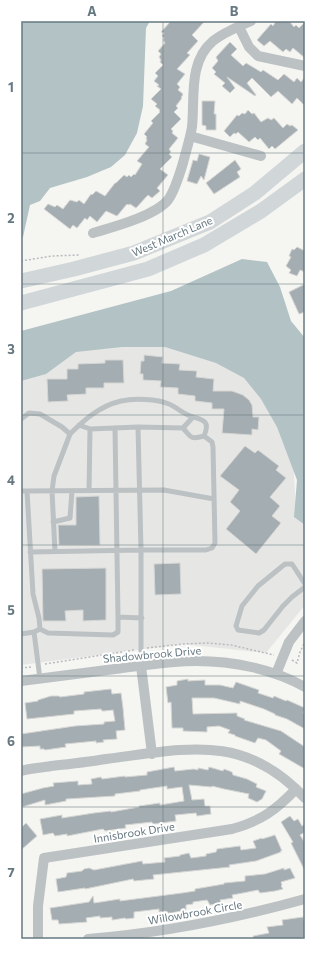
<svg xmlns="http://www.w3.org/2000/svg" width="326" height="960" viewBox="0 0 326 960" font-family="Commissioner,sans-serif">
<style>
.built{fill:#e6e6e5}
.water{fill:#b3c2c4}
.building{fill:#a4adb1;stroke:#d6d6d4}
.lines{fill:none;stroke-linecap:round;stroke-linejoin:round}
.path{stroke:#b8bbbd;stroke-width:1.5;stroke-dasharray:2 2;stroke-linecap:butt}
.service{stroke:#bcc1c3;stroke-width:5}
.minor{stroke:#bcc1c3;stroke-width:10}
.secondary{stroke:#d1d6d9;stroke-width:15}
.grid{fill:none;stroke:#667881;stroke-width:1;stroke-opacity:0.55}
.labels{text-anchor:middle;dominant-baseline:central;stroke-width:4;stroke-linejoin:round;paint-order:stroke}
.street-label{font-size:11px;fill:#667881;stroke:#fff}
.neatline{fill:none;stroke:#667881;stroke-width:1.5}
.grid-label{font-size:13px;text-anchor:middle;font-weight:bold;fill:#667881}
</style>
<rect width="100%" height="100%" fill="#f5f5f2"/>
<!-- built -->
<path class="built" d="M134,329L249,375L292,436L296,513L305,524V605L266,653L183,644L21,665V368L78,344Z"/>
<!-- water -->
<path class="water" d="M21,21H150L146,28L143,106L137,133L125,155L111,167L87,177L50,188L40,201L30,205L23,237H21Z
M242,259L267,262L280,287L291,321L305,338V525L294,517L297,480L277,427L261,399L244,378L216,363L165,347H122L76,352L46,374L21,381V331L171,291Z"/>
<!-- building -->
<path class="building" d="M171,21H205L192,35L198,41L187,53L190,55L177,69L185,74L177,84L180,87L178,90L183,94L181,98H182L176,106L178,108L174,112L181,119L171,129L173,131L172,133L178,138L169,149L171,152L169,154L172,157L160,169L168,175L157,188L160,191L152,198L148,195L136,208L130,204L128,205L127,204L117,216L106,211L97,222L90,216L87,220L85,218L77,228L73,225L70,229L44,209L48,204L55,207L57,205L63,209L70,200L77,202L79,200L84,204L91,194L92,195L96,191L105,196L115,183H116L124,175L127,177L129,175L131,177L134,174L135,175L142,164L137,161L149,147L145,144L147,140L146,138L147,137L144,134L153,123L151,121L160,112L159,111L160,110L155,106L157,104L151,99L161,89L157,86L159,85L154,81L158,76L155,73L163,65L160,62L161,60L159,57L161,54L158,51L165,43L163,40L164,38L162,36L164,33L161,32Z
M276,21H289L294,27L296,25L299,28L305,22V58L293,48L290,52L286,49L283,52L270,41L264,46L257,40L271,24L273,26Z
M230,42L237,49L231,55L243,66L246,63L261,72L263,70L278,80L284,74L294,82L297,78L301,82L305,77V106L297,98L292,104L278,91L271,97L252,78L247,83L256,95L255,96L227,77L235,88L230,93L222,86L225,83L214,74L216,72L212,68L218,61L216,57Z
M202,101H215L214,114H216V130H206V126L202,125Z
M248,110L252,114L254,113L261,122L268,118L271,120L274,118L283,128L287,124L290,126L292,125L298,130L275,149L272,146L269,149L260,138L258,140L255,137L249,142L238,132L236,134L234,133L230,137L224,131L237,115L239,116L242,113L245,114Z
M199,154L210,157L204,180L201,176L197,184L187,181L193,160L197,161Z
M235,160L241,169L237,172L240,177L214,194L206,183Z
M297,247L305,251V272L300,270L297,276L289,273L291,270L286,266L291,257L289,256L292,249L294,250Z
M305,284V312L299,314L289,292Z
M144,355L163,357L162,363L180,364L179,370L197,371L196,377L214,379L213,391H232L243,395L249,400L252,405L253,417H259L258,430L252,429V435L222,433L224,409H212V403L195,401V396L178,394V388L160,387L161,381L143,380V374H140L141,361H144Z
M105,360H123L124,383H104V388H86V394L67,395L68,401L48,402L47,379H67V369H78V364L105,363Z
M245,446L255,453L258,450L279,466L276,470L286,478L270,497L280,506L272,516L281,523L256,554L226,529L240,511L230,502L239,490L220,476Z
M99,496L100,545H59L58,525H76V497Z
M180,563L181,594L155,595L154,564Z
M106,568V620L83,621V610L65,611L66,621H43L42,569Z
M188,679V681L205,680V685H220L233,688L236,682L259,690L258,693L273,698L274,696L286,701L287,700L305,708L303,713L305,714V729L287,719L275,715V714L264,709L240,701V704L214,698H192L193,714L237,713V716L245,719L244,720L281,731L305,747V769L279,754L281,751L266,740L258,738L255,743L235,736V735L228,733L230,730L219,726L207,727V732L183,731V728H172L171,702L168,703L166,687L177,685V681Z
M111,689L112,694L121,693L123,708L125,730L116,731L117,739L103,740L104,742L96,743V741L65,744L66,747L45,750L44,749H40V746L21,747V734L75,726L104,724V722L115,721L113,710L104,711H102L101,709L74,711V714L27,719L25,703L38,701V700L51,696H59L60,697L84,694V692Z
M174,767L175,771L194,769L198,770V768L208,770L209,767L223,771L224,769L232,772L233,775L247,779L257,784L256,787L266,791L262,799L257,802L248,798L249,794L224,789L212,786V787L189,785L192,800L204,799L205,806H210L211,814L197,816L196,813L175,815L176,821L154,824L152,823V822L125,825L126,828L105,831L103,829L67,836V834L55,836L53,833L43,835L40,819L62,815V818L94,813L111,811V812L139,807V806L160,803V805L184,801L182,787L167,789V786L140,790V791L115,794V796L66,799V801L45,805V800L22,807V803H21V794L43,788L54,786L53,783L78,781V785L92,784L91,779L101,777L102,779L125,776V777L147,775V772Z
M290,816L294,821L298,819L302,826L305,824V832L300,835L305,843V871L291,843L293,842L281,822Z
M26,823L37,836L21,850V828Z
M275,835L282,851H280L281,852L256,861L229,865L230,867L153,875L154,879L134,881L133,879L85,889V888L58,892L56,879L66,877L67,873L82,871L84,869L89,868L94,870L142,861L143,864L165,862L164,858L180,856V855L189,853L191,858L206,856V854L216,852L217,849L240,846L241,850L256,848L253,841L262,838V839Z
M284,868V870L290,868L295,878L281,882L282,885L281,886L283,889L275,891L260,893L258,890L243,893L232,895L233,898L220,900L221,903L210,905L207,900L193,902V904L186,905V910L171,913H165V911L159,912V909L134,912V918L126,919L125,918L112,920V917L100,918V916L86,918L87,922L59,924L58,920H52L50,908L89,902L93,896L94,903L120,899V901L182,893L195,891V889L224,884V883L245,881V876L265,874Z
M303,917L305,924V937L299,939H253V936L269,933L267,927L283,925L282,920Z"/>
<g class="lines">
<!-- path -->
<path class="path" d="M21,261L52,256L80,255
M147,648L183,644L208,643L231,645L274,655
M292,660L297,663L300,652L305,642
M45,664L134,650
M21,668L31,667"/>
<!-- service -->
<path class="service" d="M21,419L29,413L40,414L62,427L70,434C85,419 100,406 121,401C134,398 157,399 169,404C176,407 181,412 188,415C199,420 212,418 204,436L212,442L213,447L215,543L212,548L206,550H141V666
M79,425L90,429
M115,428L118,617
M183,428L193,417
M21,491H27L33,594L39,618L40,629L34,632L40,679
M27,491L164,490L214,499
M89,491L90,429L138,427L183,428C191,437 190,440 204,436
M53,522L70,518L72,491
M30,552L141,550L138,427
M55,552L52,491L54,476L70,434
M305,584L292,564H285L258,586L242,606L236,626L238,630L259,633L264,630L283,606L292,597L305,587
M40,629L48,633L113,635L118,632V617L142,618
M21,634L34,632"/>
<!-- minor -->
<path class="minor" d="M239,27L249,47L258,56L305,66
M190,136L261,156
M93,233C113,227 155,216 168,200C174,192 180,173 183,163C186,151 190,139 192,127C195,98 188,62 213,41C224,32 238,27 251,21
M141,666L152,754
M276,674L289,642L305,621
M21,681C52,677 83,673 115,669C141,666 169,661 196,661C233,661 273,669 305,687
M21,771C31,768 41,768 51,766C70,764 88,762 106,759C186,749 243,732 305,798
M38,939V906L44,858L232,829C261,821 276,810 296,789
M88,939C162,933 233,919 305,899"/>
<!-- secondary -->
<path class="secondary" d="M21,281L74,269L134,253L210,222L255,193L305,151
M21,303L148,269L204,245L261,211L305,179"/>
</g>
<!-- grid -->
<path class="grid" d="M163,21V939M21,153H305M21,284H305M21,415H305M21,545H305M21,676H305M21,807H305"/>
<g class="labels">
<!-- street labels -->
<g class="street-label">
<text transform="translate(172 236) rotate(-23)">West March Lane</text>
<text transform="translate(152 654) rotate(-5)">Shadowbrook Drive</text>
<text transform="translate(134 832) rotate(-9)">Innisbrook Drive</text>
<text transform="translate(195 912) rotate(-10)">Willowbrook Circle</text>
</g>
</g>
<!-- border -->
<rect width="326" height="960" fill="none" stroke="#ffffff" stroke-width="44"/>
<rect x="22" y="22" width="282" height="916" class="neatline"/>
<g class="grid-label">
<text x="92" y="16">A</text>
<text x="234" y="16">B</text>
<text x="11" y="92">1</text>
<text x="11" y="223">2</text>
<text x="11" y="354">3</text>
<text x="11" y="485">4</text>
<text x="11" y="615">5</text>
<text x="11" y="746">6</text>
<text x="11" y="877">7</text>
</g>
</svg>
